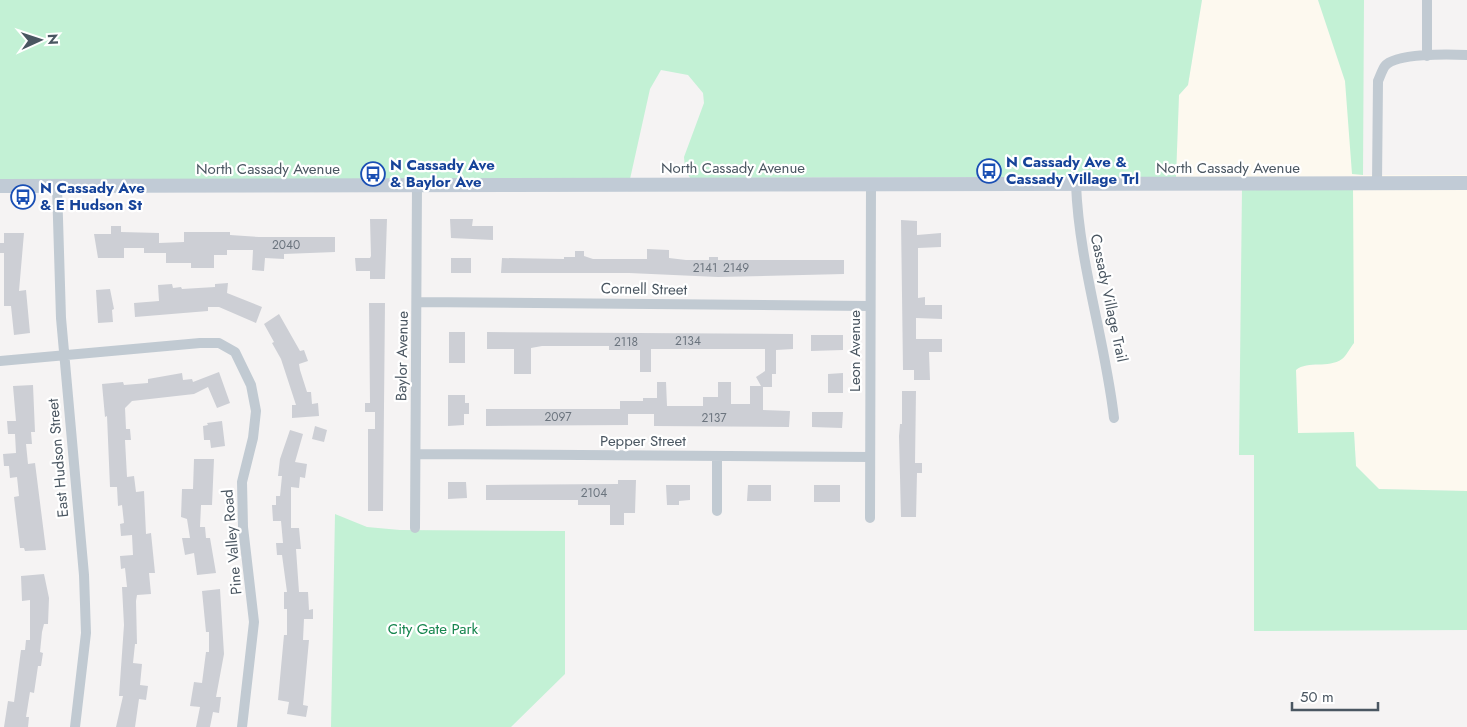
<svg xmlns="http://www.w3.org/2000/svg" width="1467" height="727" viewBox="0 0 1467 727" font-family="Jost,sans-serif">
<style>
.commercial{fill:#fdf9ef}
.green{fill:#c3f1d5}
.building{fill:#cdcfd5}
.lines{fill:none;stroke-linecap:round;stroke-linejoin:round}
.street{stroke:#c1cad2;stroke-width:10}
.secondary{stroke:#c1cbd6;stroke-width:14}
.labels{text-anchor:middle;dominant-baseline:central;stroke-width:4.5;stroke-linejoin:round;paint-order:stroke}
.number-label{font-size:12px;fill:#6b747e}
.transit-label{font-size:15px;font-weight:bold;fill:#164399;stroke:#fff;text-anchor:start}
.street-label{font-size:15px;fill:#4a5661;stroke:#fff}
.park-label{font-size:15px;fill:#17864f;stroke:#fff}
</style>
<rect width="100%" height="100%" fill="#f5f3f3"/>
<!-- commercial -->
<path class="commercial" d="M1202,0H1318L1345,81L1363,175H1467V491L1379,489L1356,466L1354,433H1298L1296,370L1301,366L1332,363L1242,177H1176L1179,95L1188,85Z"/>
<!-- green -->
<path class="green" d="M0,0H1202L1188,85L1179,95L1176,177L690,178L685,169L684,157L704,103L703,93L688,75L661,70L650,89L630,179L0,180Z
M1318,0H1364L1363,175L1352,174L1345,81Z
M1353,187L1354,343C1350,348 1346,356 1342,359C1328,369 1308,360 1296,370L1298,433L1354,432L1356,466L1379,489L1467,491V630L1254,631V455H1239L1242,188Z
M335,514L367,527L400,530L565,531V674L511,727H331Z"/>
<!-- building -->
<path class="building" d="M370,219H387L385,279H370V271H356L355,258H370L371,256Z
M450,219H473L472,226H493V240L451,238Z
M901,220L917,221V235L941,233V247L918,248V298L925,297V305H942V319L916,318V339H942V352H929L930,380H914V370H903Z
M111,226H121V232L159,233V243L184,242V232H230V235L259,237H335V252L284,254V259L265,258L264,271L252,270L253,250H227V255H214V268H191V263H166V253H144V248H124V258H98L94,234H111Z
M4,233H24L19,291L26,290L30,333L14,335L11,306H4V253H0V243H4Z
M647,249L669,250V258L686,260H709V257H718V260H844V274L718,277L629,273H501L502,258L564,259V257H575V251H584V256L593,259H647Z
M451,258H471V273H451Z
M228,283L227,293L262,307L256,323L219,307H208V311L135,317L134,303L159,301L158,285L172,284L173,288L181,287L182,289L215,287V284Z
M110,289L114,309L112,310L113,322L98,323L96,290Z
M369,303H385L383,511H368V429H375V412H365V403H370Z
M279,314L300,351L304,350L308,361L299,364L300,370L307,392H311L312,404L318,403L319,416L292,418V405H296L281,359L272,343L274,342L264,324Z
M449,332H465V363H449Z
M487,332L793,334V349L776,350V374H772V387H763V410L790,411L789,427L654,426V414H628V425L486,426V409H620V401H643V398H657V382H666L667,406H703V397H718V382H731V404H750V386H761L756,377L765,371V349H651V372H640V350H609V346H542L531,348V374H514V349H487Z
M811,335H843V350L811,351Z
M219,372L230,403L217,408L208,387L194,394L132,401L125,408L126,429H130L131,440H125L127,477L134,476L136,492L144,491L146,534L151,533L155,573H149L151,594L137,595L136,601L137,644H135L133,663L142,664L140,685L148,686L146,700L139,699L135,727H116L123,696H119L124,625L122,587H127L125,568L121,569L120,556L133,555L132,535L121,536L120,524L124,523L122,505L118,506L117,487H110L107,416L105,417L102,384L123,382L124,385L148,383V379L182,373L183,380L192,379L193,382Z
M843,373V393H828V374Z
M33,385L35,432H31L32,444H26L28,464L35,463L46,550L25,551L24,548H20L15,506L14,497L19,496L17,477L10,478L9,466H4L3,454L16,453L15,434H8L7,421H16L13,386Z
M902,391H916L915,463H922V473H917L916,517H901L899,436L900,424H902Z
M448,395H465V403H469V414H464V425L448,426Z
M812,412H843L842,428L812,427Z
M222,421L225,446L211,448L210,440H204L203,426L208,425L207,423Z
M315,426L327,430L324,442L312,439Z
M290,430L303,434L295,462L307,464L305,478L300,477L299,488L291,487V528H299L301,549H296L299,592H308L309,610L313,609V619H304L303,640H309L303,705L308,706L306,717L287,714L289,702L278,700L284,635H287V609H284V592H287L282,555H277L276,543H283L281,521H273L272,505H276V496H280L282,476H278L280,459Z
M194,459H214L212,505H201L200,527H205L206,538H210L216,573L197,575L194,553L185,555L182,538H190L187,519L181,517L182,489H193Z
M618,480H636L635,513H624V525H610V505H578V500H486V485L618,484Z
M448,482H466L467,498L448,499Z
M666,485H690V500L679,501V505H667Z
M748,485H771V501H747Z
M814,485H840V502H814Z
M44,574L49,598L48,624H44L42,632L40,652L43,653L41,666H38L34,693L30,692L26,717H29L28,727H4L8,701L14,702L21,650H25L26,640H30V600L22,601L21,576Z
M220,589L224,654L216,697H221L219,713L213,712L210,727H196L200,707L190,706L194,682L202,683L206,652H209V632H206L202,591Z"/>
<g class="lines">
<!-- street -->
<path class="street" d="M1427,0V56
M1377,183L1378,81C1380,77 1382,70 1385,66C1395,53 1449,54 1467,55
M1076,184C1079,264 1105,339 1114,418
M57,186L61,318L84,575L86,633L75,727
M417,302L870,306
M0,361L200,343H219L235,352L251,385L256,411L253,438L242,482L243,527L254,622L242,727
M416,454L870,457
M717,456V511
M870,518L871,184
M415,528L417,185"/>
<!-- secondary -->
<path class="secondary" d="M0,186L1467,183"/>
</g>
<!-- icons -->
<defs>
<g id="bus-ring" transform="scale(1.25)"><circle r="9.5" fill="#fff" stroke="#1a4fb4" stroke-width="1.5"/><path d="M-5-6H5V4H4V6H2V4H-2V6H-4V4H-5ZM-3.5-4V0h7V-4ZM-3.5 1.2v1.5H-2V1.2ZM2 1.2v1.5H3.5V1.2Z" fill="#1a4fb4"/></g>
</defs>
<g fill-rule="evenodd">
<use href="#bus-ring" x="989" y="171"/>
<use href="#bus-ring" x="373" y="174"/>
<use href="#bus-ring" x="23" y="197"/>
</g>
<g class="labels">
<!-- number labels -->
<g class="number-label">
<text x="286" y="245">2040</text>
<text x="705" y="268">2141</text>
<text x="736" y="268">2149</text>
<text x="688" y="341">2134</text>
<text x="626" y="342">2118</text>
<text x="558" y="417">2097</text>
<text x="714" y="418">2137</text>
<text x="594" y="493">2104</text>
</g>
<!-- transit labels -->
<g class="transit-label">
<text x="1006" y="162">N Cassady Ave &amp;<tspan x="1006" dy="17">Cassady Village Trl</tspan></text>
<text x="390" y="165">N Cassady Ave<tspan x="390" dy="17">&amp; Baylor Ave</tspan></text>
<text x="40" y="188">N Cassady Ave<tspan x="40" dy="17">&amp; E Hudson St</tspan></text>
</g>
<!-- street labels -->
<g class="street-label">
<text x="733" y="168">North Cassady Avenue</text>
<text x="1228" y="168">North Cassady Avenue</text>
<text x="268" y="169">North Cassady Avenue</text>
<text transform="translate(644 289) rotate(1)">Cornell Street</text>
<text transform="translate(1109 298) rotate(78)">Cassady Village Trail</text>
<text transform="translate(855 351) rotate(-90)">Leon Avenue</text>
<text transform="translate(402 356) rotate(-89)">Baylor Avenue</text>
<text x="643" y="441">Pepper Street</text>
<text transform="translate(58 458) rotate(-95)">East Hudson Street</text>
<text transform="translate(232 542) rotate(-95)">Pine Valley Road</text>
</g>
<!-- park labels -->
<g class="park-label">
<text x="433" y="629">City Gate Park</text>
</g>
</g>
<!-- north arrow -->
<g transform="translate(40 40) rotate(87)" stroke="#ffffff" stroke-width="4" paint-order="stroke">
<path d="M0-4L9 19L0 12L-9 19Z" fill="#4a5661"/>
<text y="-8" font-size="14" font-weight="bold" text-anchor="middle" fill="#4a5661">N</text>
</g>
<!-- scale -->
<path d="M1292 702v8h86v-8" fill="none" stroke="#4a5661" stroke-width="2.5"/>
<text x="1300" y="702" font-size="15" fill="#4a5661" stroke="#ffffff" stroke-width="4" paint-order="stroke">50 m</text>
</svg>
